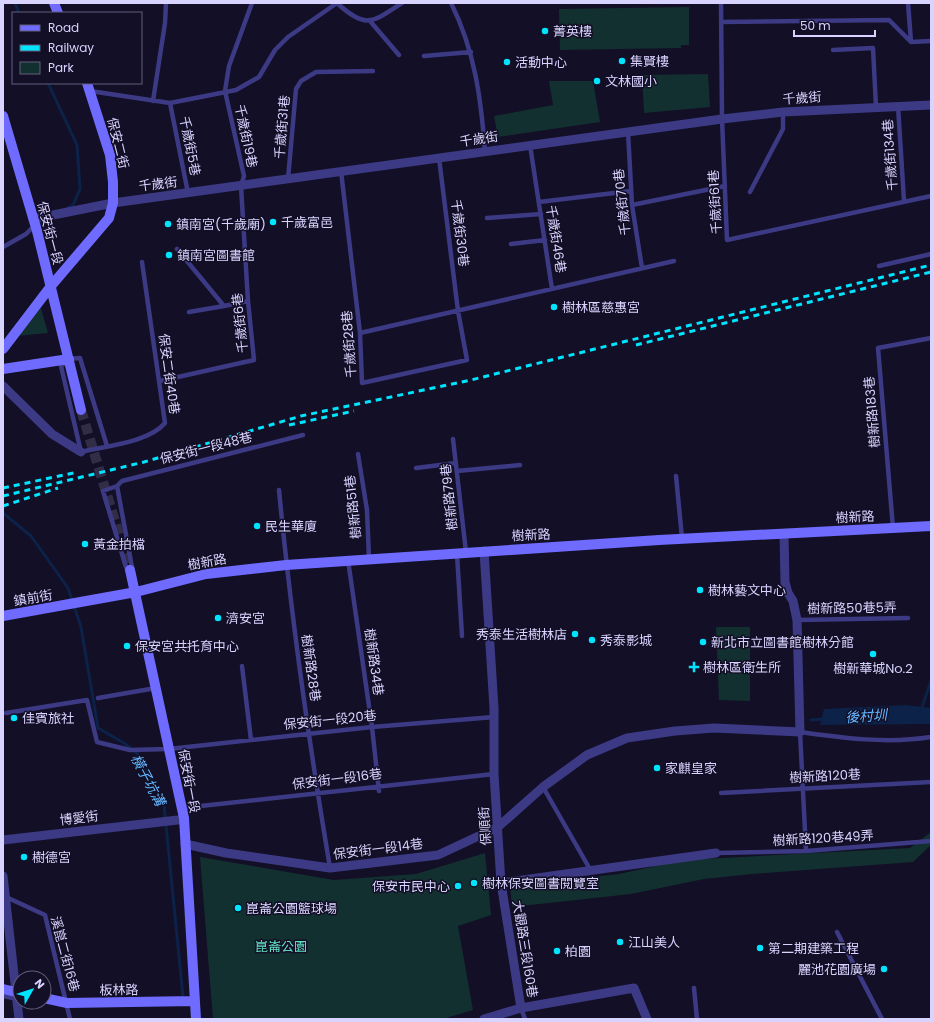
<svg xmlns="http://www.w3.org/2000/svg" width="934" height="1022" viewBox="0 0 934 1022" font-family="Poppins,'Noto Sans TC',sans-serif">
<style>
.green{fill:#12302f}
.water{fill:#0c2248}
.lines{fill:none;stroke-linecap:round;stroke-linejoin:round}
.stream{stroke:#0c2248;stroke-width:3}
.secondary-tunnel{stroke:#312d47;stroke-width:10;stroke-dasharray:10 5;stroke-linecap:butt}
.lane{stroke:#3d3a85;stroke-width:4.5}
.street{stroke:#3d3a85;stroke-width:9}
.secondary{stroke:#6f6bff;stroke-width:10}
.rail{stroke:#00e5ff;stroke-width:3;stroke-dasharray:6 5;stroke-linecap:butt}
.poi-dot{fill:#00e5ff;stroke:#130f26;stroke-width:1.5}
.labels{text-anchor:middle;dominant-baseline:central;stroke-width:3;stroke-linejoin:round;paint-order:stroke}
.poi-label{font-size:13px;fill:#d9d4ff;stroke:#130f26;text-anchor:start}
.street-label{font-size:13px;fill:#d9d4ff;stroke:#130f26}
.park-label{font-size:13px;fill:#5fe0c0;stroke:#130f26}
.water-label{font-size:14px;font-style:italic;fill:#62b6ff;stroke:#130f26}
</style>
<rect width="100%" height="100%" fill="#130f26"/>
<!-- green -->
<path class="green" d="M689,7V45H681V48L560,50L559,9Z
M708,74L710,107L644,113L642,75Z
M549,81H593L600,122L498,137L494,116L553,105Z
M41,308L48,333L16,336Z
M716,627H750V701L719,700Z
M931,832V845L913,862L752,874L704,879L631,894L512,907L510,886L619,874L683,860L910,848Z
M485,853L491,915L458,926L473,1010L443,1019H213L200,857L334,880L416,874Z"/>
<!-- water -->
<path class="water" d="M906,705L931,708V724L820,725L824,709Z"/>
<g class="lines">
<!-- stream -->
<path class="stream" d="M15,3L19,13
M48,83L77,145L80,189L73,205L66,209
M37,226L49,219
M3,513L31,536L68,588L81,627L98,728L124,743L137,753L164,805L183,997
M921,710L931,681
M811,720L824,719"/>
<!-- secondary-tunnel -->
<path class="secondary-tunnel" d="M81,410L130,570"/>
<!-- lane -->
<path class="lane" d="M337,3C366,30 373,22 402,3
M451,3C475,51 481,99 485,151
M721,3L722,119L727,240L931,196
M908,3L911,42
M370,21L399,55
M721,22L889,20L911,42L931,41
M833,50L873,48L876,107
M424,56L471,52
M90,91L170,103L236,90L259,77L275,50L288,37L337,3
M153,101L165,23L166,3
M170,103L188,193
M898,106L904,201
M628,132L632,205L642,268
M530,145L552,289
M341,171L360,333L362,383L467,360L458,311L439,158
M288,179L296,89L301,81L316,72L373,71
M750,192L783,129V112
M539,202L631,191
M632,205L725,186
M487,218L541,214
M511,244L545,240
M3,247L26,234L35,225
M177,249L224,306L248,301
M879,266L931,254
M189,312L224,306
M360,333L674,261
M160,381L254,360L248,301L241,186L244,176L225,91L229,66L252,3
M453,439L466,552
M107,446L80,358L69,359L61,366L81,452C105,446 148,443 165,423L142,262
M358,454L367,510L369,559
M416,468L456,463
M457,471L520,465
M676,476L682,538
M117,486L122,481L303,435
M117,486L132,567L130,570L126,567L103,491Z
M279,490C291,616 309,743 330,868
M893,528L878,348L931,338
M457,554L462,636
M348,560L372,727L379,791
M797,620L908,618
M242,666L251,740
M98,698L156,688
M6,713L87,700L97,742L130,750L169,749L372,727L494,717
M543,787L591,871
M721,793L931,782
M182,808L494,774
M806,851L800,732C843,738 887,744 931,737
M716,853L806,851L931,841
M6,897L45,915L70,1019
M837,932L882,1019
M694,988L697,1019
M3,996L18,999
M521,1008L525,1019"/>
<!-- street -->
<path class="street" d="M33,219L113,203L722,119L783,112L931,105
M3,386L52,434L81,452
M484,551L494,708V774L501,883L521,1008
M3,840L178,820L184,818
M185,844L226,853L330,868L438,855L498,827L543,787L587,755L627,738L675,731L714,728L800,732L797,620L793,601L788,593L785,582L784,534
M3,876L19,1019
M501,883L716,853
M484,1019L521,1008L634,988L647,1019"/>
<!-- secondary -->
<path class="secondary" d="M54,3L58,13
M3,116L37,231L81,410
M3,349L51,286L109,218L113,203V182L110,155L87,83
M3,369L69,359
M130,570L184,818L196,1019
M3,616L136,592L206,574L286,565L659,540L931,526
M3,989L20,993
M44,998L67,1003L195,1001"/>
<!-- rail -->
<path class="rail" d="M636,345L931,272
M289,425L354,411
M3,488L78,472
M3,496L144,462L301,416L471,380L931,265
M3,506L58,488"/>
</g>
<!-- markers -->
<g class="poi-dot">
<circle cx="545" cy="31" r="4"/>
<circle cx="622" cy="61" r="4"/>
<circle cx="507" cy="62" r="4"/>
<circle cx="597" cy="81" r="4"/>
<circle cx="273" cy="222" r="4"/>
<circle cx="168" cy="224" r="4"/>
<circle cx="169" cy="255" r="4"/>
<circle cx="554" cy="307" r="4"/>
<circle cx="257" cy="526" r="4"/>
<circle cx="85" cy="544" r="4"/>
<circle cx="700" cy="590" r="4"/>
<circle cx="218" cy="618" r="4"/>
<circle cx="575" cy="634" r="4"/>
<circle cx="592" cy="640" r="4"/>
<circle cx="703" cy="642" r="4"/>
<circle cx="127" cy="646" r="4"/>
<circle cx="873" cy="654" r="4"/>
<path d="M692 661h4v4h4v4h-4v4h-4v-4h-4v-4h4z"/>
<circle cx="14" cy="718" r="4"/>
<circle cx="657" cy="768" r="4"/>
<circle cx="24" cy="857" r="4"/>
<circle cx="474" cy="883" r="4"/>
<circle cx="458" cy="886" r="4"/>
<circle cx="238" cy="908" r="4"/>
<circle cx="620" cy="942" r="4"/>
<circle cx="760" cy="948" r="4"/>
<circle cx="557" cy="951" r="4"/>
<circle cx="884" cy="969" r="4"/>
</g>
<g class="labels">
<!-- poi labels -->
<g class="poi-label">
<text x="553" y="31">菁英樓</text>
<text x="630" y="61">集賢樓</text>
<text x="515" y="62">活動中心</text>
<text x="605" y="81">文林國小</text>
<text x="281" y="222">千歲富邑</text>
<text x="176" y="224">鎮南宮(千歲廟)</text>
<text x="177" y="255">鎮南宮圖書館</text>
<text x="562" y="307">樹林區慈惠宮</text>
<text x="265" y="526">民生華廈</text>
<text x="93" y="544">黃金拍檔</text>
<text x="708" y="590">樹林藝文中心</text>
<text x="226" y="618">濟安宮</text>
<text x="567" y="634" text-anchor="end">秀泰生活樹林店</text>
<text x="600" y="640">秀泰影城</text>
<text x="711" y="642">新北市立圖書館樹林分館</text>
<text x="135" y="646">保安宮共托育中心</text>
<text x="703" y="667">樹林區衛生所</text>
<text x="873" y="668" text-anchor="middle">樹新華城No.2</text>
<text x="22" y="718">佳賓旅社</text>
<text x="665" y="768">家麒皇家</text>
<text x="32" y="857">樹德宮</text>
<text x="482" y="883">樹林保安圖書閱覽室</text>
<text x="450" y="886" text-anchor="end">保安市民中心</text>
<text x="246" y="908">崑崙公園籃球場</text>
<text x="628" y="942">江山美人</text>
<text x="768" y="948">第二期建築工程</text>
<text x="565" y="951">柏園</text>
<text x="876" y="969" text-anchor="end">麗池花園廣場</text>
</g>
<!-- street labels -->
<g class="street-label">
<text transform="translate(802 98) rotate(-4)">千歲街</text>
<text transform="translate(282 127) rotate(-85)">千歲街31巷</text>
<text transform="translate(246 136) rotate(78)">千歲街19巷</text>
<text transform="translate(479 139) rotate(-8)">千歲街</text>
<text transform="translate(118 143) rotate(76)">保安二街</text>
<text transform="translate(190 146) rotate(79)">千歲街5巷</text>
<text transform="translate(890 155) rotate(-94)">千歲街134巷</text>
<text transform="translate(158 184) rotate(-7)">千歲街</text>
<text transform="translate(622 202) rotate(-96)">千歲街70巷</text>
<text transform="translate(715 202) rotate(-93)">千歲街61巷</text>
<text transform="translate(50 233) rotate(75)">保安街一段</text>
<text transform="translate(460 233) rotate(83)">千歲街30巷</text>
<text transform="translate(556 239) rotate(81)">千歲街46巷</text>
<text transform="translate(240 323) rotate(-96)">千歲街6巷</text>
<text transform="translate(349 344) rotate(-94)">千歲街28巷</text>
<text transform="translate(169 374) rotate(82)">保安二街40巷</text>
<text transform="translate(872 412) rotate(-95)">樹新路183巷</text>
<text transform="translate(206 448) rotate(-14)">保安街一段48巷</text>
<text transform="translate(449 497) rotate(-96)">樹新路79巷</text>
<text transform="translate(353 507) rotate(-96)">樹新路51巷</text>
<text transform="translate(855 517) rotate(-3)">樹新路</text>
<text transform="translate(531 535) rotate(-3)">樹新路</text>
<text transform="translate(207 562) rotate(-10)">樹新路</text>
<text transform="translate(33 598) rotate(-10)">鎮前街</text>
<text transform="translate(852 608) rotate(-1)">樹新路50巷5弄</text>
<text transform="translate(374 662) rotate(82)">樹新路34巷</text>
<text transform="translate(311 668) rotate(82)">樹新路28巷</text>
<text transform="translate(330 720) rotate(-6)">保安街一段20巷</text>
<text transform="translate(825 776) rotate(-3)">樹新路120巷</text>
<text transform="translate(337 779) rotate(-7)">保安街一段16巷</text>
<text transform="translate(189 781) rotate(79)">保安街一段</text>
<text transform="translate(79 818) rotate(-7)">博愛街</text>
<text transform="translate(485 826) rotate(-94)">保順街</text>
<text transform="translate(823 838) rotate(-3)">樹新路120巷49弄</text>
<text transform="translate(378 849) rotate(-7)">保安街一段14巷</text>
<text transform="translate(525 949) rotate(81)">大觀路三段160巷</text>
<text transform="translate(65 954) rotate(75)">溪崑二街16巷</text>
<text transform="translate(119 990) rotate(-1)">板林路</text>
</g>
<!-- park labels -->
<g class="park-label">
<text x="281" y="946">崑崙公園</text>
</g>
<!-- water labels -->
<g class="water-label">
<text transform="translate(866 716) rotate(-4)">後村圳</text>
<text transform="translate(148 780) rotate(62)">橫子坑溝</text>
</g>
</g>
<!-- border -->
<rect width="934" height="1022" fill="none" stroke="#d9d4ff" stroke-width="8"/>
<!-- legend -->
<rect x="12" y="12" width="130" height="72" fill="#130f26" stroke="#625e7d"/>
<rect x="20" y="25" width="20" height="6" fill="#6f6bff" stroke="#625e7d"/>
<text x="48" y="32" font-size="12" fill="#d9d4ff">Road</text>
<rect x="20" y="45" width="20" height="6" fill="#00e5ff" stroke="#625e7d"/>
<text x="48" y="52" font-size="12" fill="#d9d4ff">Railway</text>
<rect x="20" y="62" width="20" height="12" fill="#12302f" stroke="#625e7d"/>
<text x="48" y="72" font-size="12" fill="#d9d4ff">Park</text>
<!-- north arrow -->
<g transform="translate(32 990) rotate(51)"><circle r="19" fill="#130f26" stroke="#625e7d"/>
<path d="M0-3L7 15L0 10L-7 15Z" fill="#00e5ff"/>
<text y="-6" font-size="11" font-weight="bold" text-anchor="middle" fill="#d9d4ff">N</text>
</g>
<!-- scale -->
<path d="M794 30v6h81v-6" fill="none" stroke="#d9d4ff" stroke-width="2"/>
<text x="800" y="30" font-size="12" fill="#d9d4ff" stroke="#130f26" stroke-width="3" paint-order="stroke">50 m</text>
</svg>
